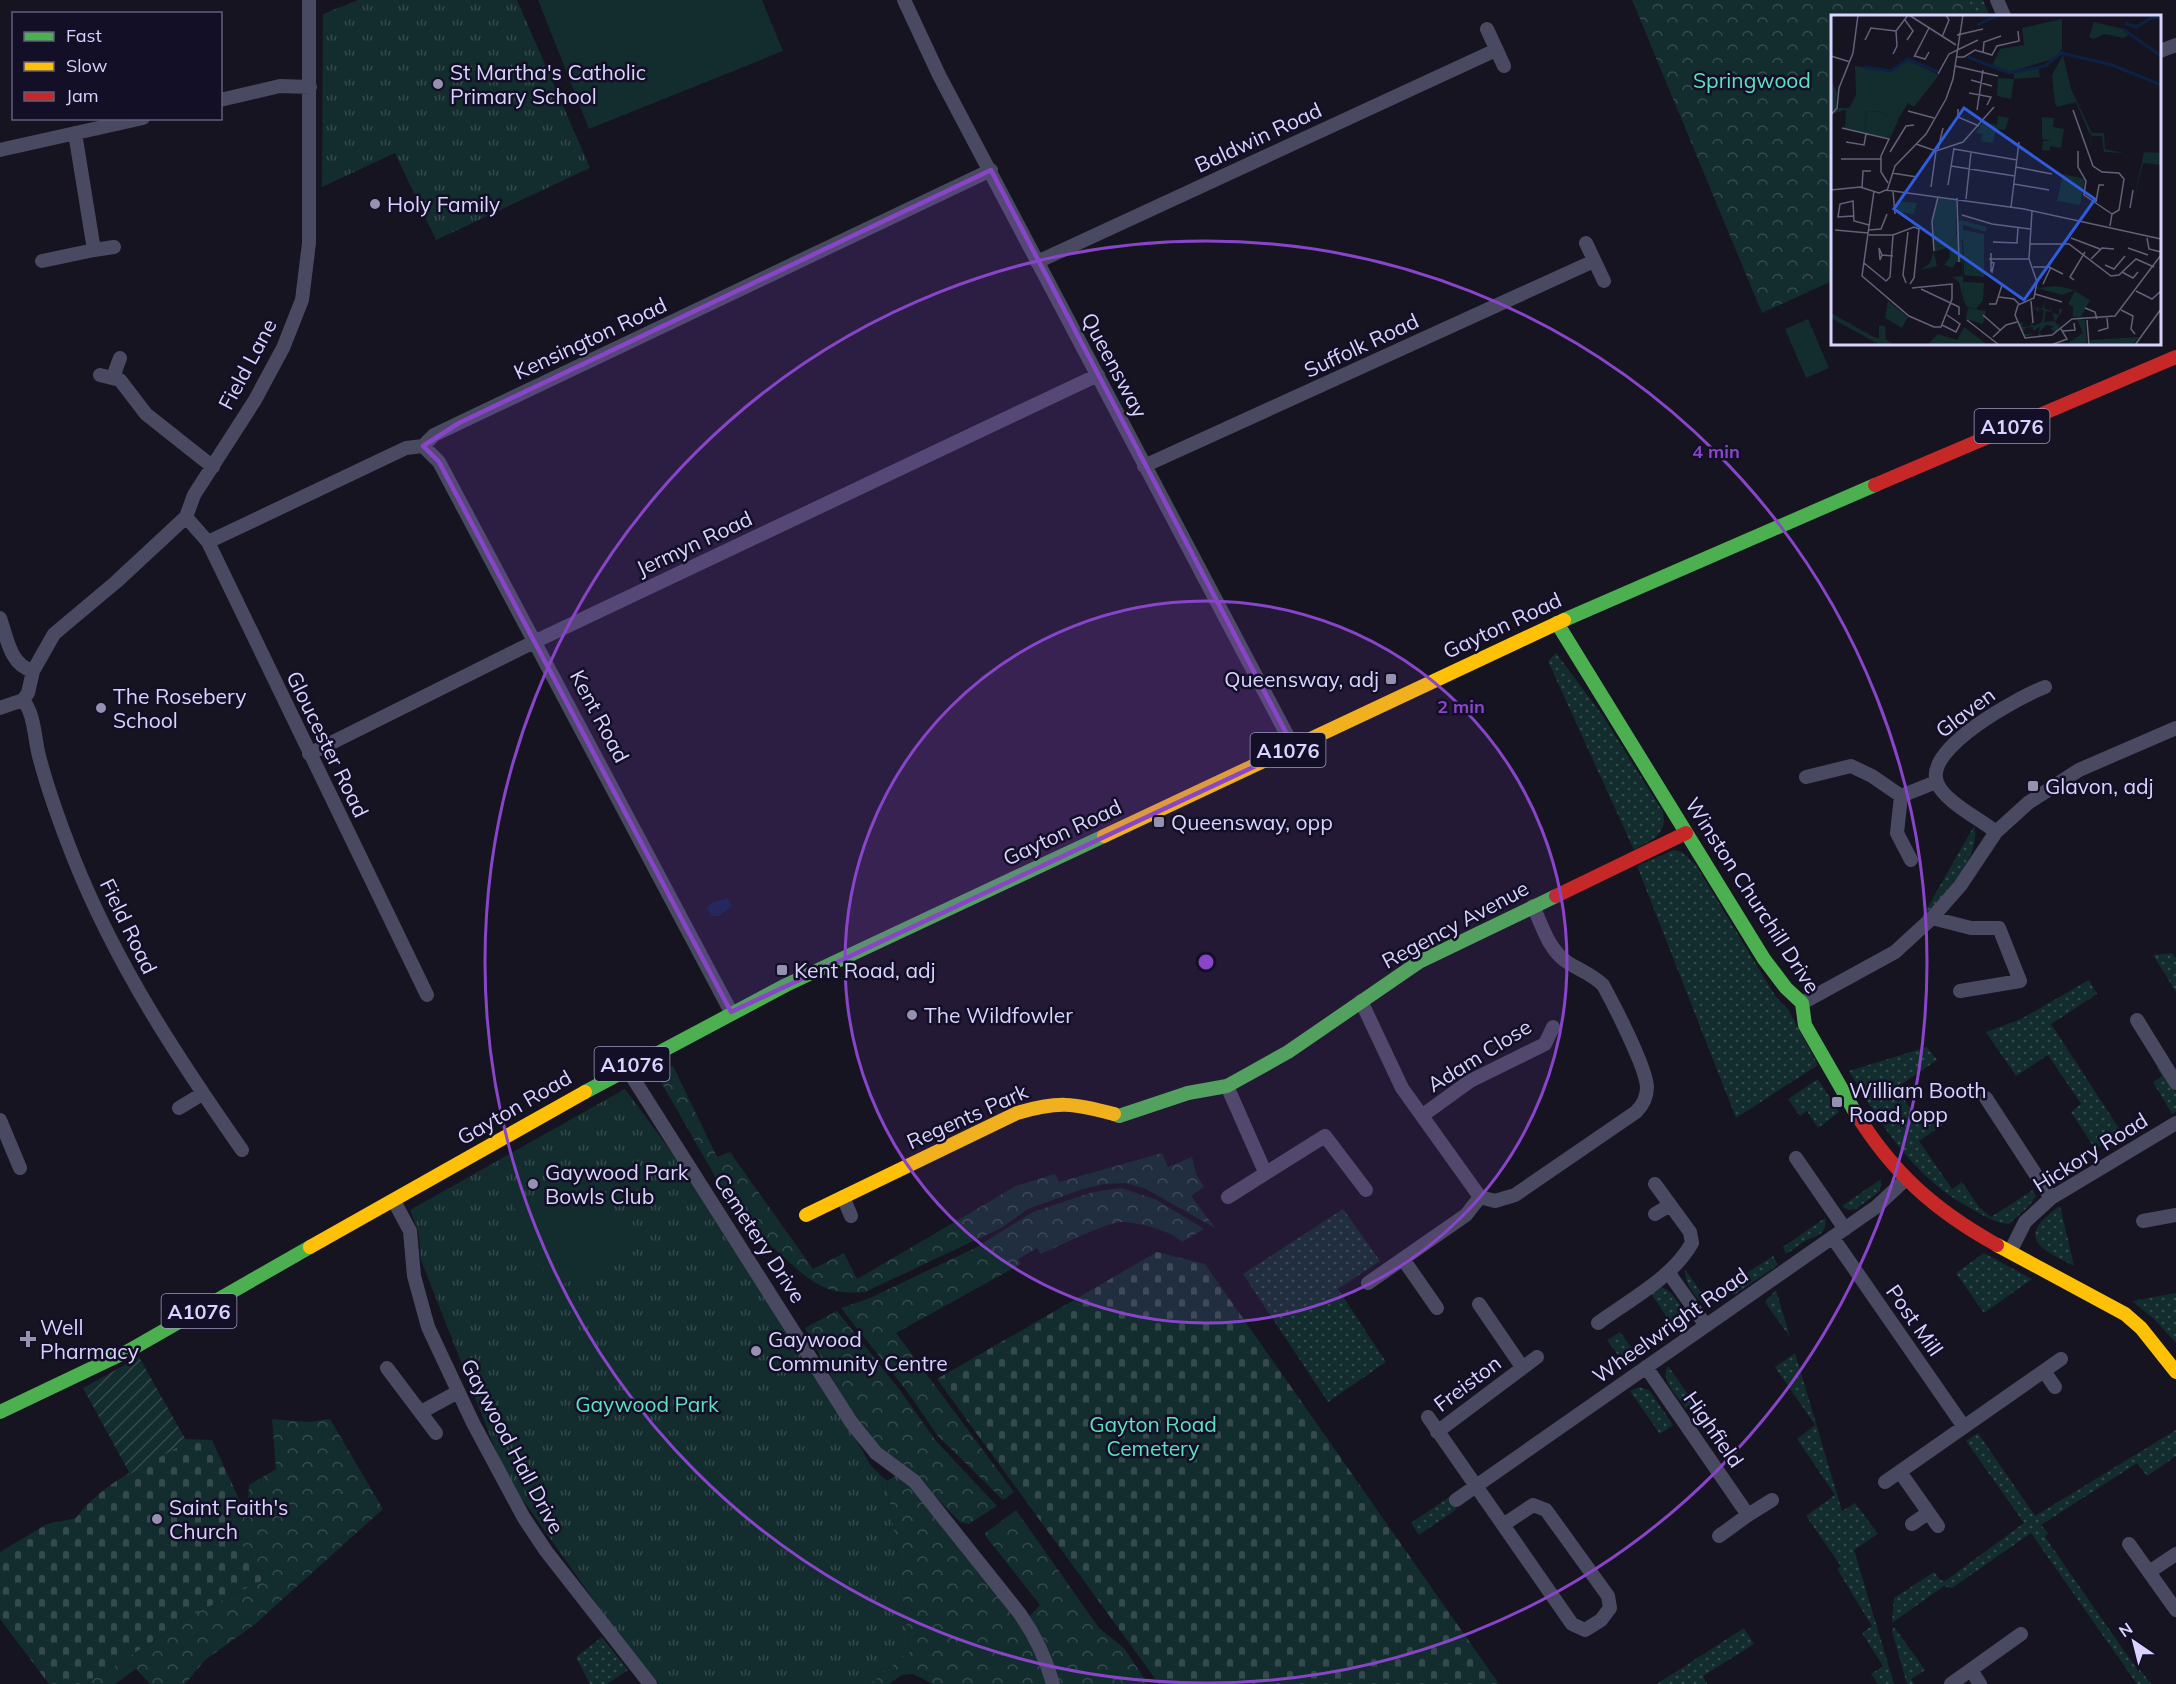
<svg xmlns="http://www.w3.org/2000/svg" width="2176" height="1684" viewBox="0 0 2176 1684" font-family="Mulish,sans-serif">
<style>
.grass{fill:url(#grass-dots)}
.forest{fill:url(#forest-crowns)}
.cemetery{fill:url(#cemetery-stones)}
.park{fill:url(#park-tufts)}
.garden{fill:url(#garden-furrows)}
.pitch{fill:#132c2d}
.water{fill:#0d2144}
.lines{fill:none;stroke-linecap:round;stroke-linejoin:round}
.street{stroke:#4a4962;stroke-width:14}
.fast{stroke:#4caf50;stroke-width:14}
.slow{stroke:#ffc107;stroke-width:14}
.jam{stroke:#c62828;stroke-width:14}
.marked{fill:#8945c9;fill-opacity:0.2;stroke:#8945c9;stroke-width:4.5;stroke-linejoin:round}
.ring{fill:none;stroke:#8945c9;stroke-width:3}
.poi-dot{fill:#9591b1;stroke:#130f26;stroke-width:2}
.labels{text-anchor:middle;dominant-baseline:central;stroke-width:5;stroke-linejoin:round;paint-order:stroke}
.shield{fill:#130f26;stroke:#9e99be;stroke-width:1.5}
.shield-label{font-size:20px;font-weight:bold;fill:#d9d4ff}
.poi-label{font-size:21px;fill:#d9d4ff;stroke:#130f26;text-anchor:start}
.park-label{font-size:21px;fill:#5fe0c0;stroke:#130f26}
.street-label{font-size:21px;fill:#d9d4ff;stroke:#130f26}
.inset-river{fill:none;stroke:#0d2144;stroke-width:3}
.inset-road{fill:none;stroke:#64617a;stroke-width:1.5}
.view{fill:#305bdc;fill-opacity:0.15;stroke:#305bdc;stroke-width:3}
.inset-edge{fill:none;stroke:#d9d4ff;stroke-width:3}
.centre{fill:#8945c9;stroke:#130f26;stroke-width:3}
.ring-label{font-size:18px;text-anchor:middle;font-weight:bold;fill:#8945c9;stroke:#130f26;stroke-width:5;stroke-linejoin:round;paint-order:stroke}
</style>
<defs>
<pattern id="grass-dots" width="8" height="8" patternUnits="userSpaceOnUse" patternTransform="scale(1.5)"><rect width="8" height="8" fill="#132c2d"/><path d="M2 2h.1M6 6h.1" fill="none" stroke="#354a4c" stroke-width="1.8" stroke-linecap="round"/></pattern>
<pattern id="forest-crowns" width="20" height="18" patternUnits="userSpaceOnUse" patternTransform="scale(1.5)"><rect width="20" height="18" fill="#132c2d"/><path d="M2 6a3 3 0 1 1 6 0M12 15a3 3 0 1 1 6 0" fill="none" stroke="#354a4c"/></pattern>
<pattern id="cemetery-stones" width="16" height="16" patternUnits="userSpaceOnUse" patternTransform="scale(1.5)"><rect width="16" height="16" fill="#132c2d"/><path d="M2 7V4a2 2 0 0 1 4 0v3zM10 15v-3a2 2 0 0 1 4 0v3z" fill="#354a4c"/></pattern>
<pattern id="park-tufts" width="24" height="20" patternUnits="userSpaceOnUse" patternTransform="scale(1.5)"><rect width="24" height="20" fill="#132c2d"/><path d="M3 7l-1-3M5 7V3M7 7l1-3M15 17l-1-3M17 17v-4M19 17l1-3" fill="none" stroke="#354a4c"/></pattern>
<pattern id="garden-furrows" width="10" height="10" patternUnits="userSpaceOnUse" patternTransform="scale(1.5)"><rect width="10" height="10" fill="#132c2d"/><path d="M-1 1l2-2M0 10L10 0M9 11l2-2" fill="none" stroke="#354a4c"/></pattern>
</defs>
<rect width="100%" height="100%" fill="#161421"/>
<!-- grass -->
<path class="grass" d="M1968,0H1983L1990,16H1975Z
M1556,653L1603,716L1663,812C1668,835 1651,840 1634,850L1548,661Z
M1974,826C1983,858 1937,903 1918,924Z
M1673,850L1682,852L1696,865L1776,997L1788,1009L1818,1065L1736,1118L1637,866Z
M2172,953L2176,958V992L2153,955Z
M2089,980L2097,994L2051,1024L2122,1133L2095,1149L2071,1112L2081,1104L2048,1055L2016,1076L1986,1032L2021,1019Z
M1927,1047L1937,1060L1896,1088L1921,1124L1937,1114L1944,1124L1919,1141L1952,1189L1962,1182L1979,1207L1991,1217L2033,1190L2036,1196L2029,1206L2009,1224C1994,1223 1983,1215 1970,1208C1912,1176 1882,1126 1849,1071Z
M2159,1066L2176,1092V1112L2172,1114L2153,1082L2162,1076L2157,1068Z
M1818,1079L1839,1112L1818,1128L1807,1111L1800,1116L1788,1099Z
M1881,1179L1880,1191L1856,1209L1849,1210L1842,1206Z
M2060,1206L2074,1266C2040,1248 2014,1238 2060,1206Z
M1343,1209L1380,1261L1338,1289L1386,1362L1328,1402L1243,1274Z
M1825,1218C1828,1234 1817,1235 1807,1240C1799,1244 1793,1250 1786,1254L1783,1247Z
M1984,1253L2032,1279L1984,1313L1956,1273Z
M1773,1256L1778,1265L1734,1295L1728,1285Z
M1685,1269L1712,1308C1699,1305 1683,1282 1685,1269Z
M1660,1287C1673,1289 1688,1314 1685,1326L1678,1334L1650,1292Z
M1776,1290L1790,1337L1765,1302Z
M2176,1293V1343L2154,1319L2132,1301Z
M1620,1332L1633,1350L1639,1347L1644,1354L1626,1366L1607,1340Z
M1795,1353L1842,1511L1855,1503L1878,1534L1854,1550L1894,1684H1878L1871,1674L1883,1666L1862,1633L1872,1626L1837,1569L1841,1566L1806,1516L1835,1495L1797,1439L1815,1425L1775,1367Z
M1668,1366L1694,1403L1686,1408C1678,1397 1659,1380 1668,1366Z
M1639,1387L1649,1390L1673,1425L1660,1434L1630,1391Z
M2176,1430V1456L2147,1476L2137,1463L2041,1525L2048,1533L2045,1537L2134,1665L2138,1667L2151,1684H2137L2031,1533L1952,1588L1944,1586L1892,1623L1894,1598L1934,1572L1940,1580L1945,1581L2024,1523L1966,1441L1978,1433L2035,1516Z
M1449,1497L1457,1509L1419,1535L1411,1523Z
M1894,1627L1925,1670L1911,1679L1914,1684H1907L1892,1631Z
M1744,1628L1754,1644L1703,1676L1707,1684H1657Z
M602,1637L628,1670L607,1684H590L576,1657Z"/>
<!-- forest -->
<path class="forest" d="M1632,0H1968L1975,16H1832V281L1762,313Z
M673,1066L717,1157L730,1152L813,1269L844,1253L857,1279L1016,1186L1055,1174L1059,1182L1162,1153L1168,1167L1192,1157L1196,1174L1204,1187L1191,1196L1215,1228L1146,1189L1126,1183L1104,1184L1080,1190L1028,1209L1001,1228L865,1292C813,1298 799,1266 761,1238L749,1236L657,1075Z
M1121,1188L1157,1200L1204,1229L1182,1242C1173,1231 1134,1221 1120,1222C1106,1223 1057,1247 1040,1254L1037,1248L1018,1259L1021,1264L896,1333L1014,1492L1003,1500L938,1436L906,1390L841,1308L870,1298L975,1248L1033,1212L1093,1192Z
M837,1311L899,1389L936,1441L997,1506L969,1524L960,1522L917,1478L882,1451L855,1420L805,1328Z
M272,1419L309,1422L330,1419L383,1509L254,1625L205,1660L185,1684H150L136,1669L115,1684H86L200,1611L263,1580L233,1525L247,1517L249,1485L276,1469Z
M897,1475L910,1484L1033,1637L1051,1684H933L913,1674L902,1675L889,1684H870L910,1651L887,1481Z
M1016,1510L1099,1628L1124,1648L1148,1684H1056L1027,1619L1040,1605L984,1534Z"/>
<!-- cemetery -->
<path class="cemetery" d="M1157,1252L1205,1264L1499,1684H1159L937,1379Z
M186,1439L212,1440L247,1517L233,1525L263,1580L200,1611L86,1684H49L0,1619V1552L47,1524L76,1518C101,1483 150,1462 187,1441Z"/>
<!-- park -->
<path class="park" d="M358,0H517L590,168L436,240L395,153L322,187L323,14Z
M625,1089L708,1201L846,1421L871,1466L887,1481L910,1651L870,1684H659L624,1643L506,1476L421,1260L419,1234L410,1210Z"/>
<!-- garden -->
<path class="garden" d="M139,1357L187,1442L130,1474L83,1388Z"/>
<!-- pitch -->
<path class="pitch" d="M538,0H762L783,51L589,129Z
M1808,319L1829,368L1806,378L1785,329Z
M593,1168L634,1251L553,1289L513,1205Z"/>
<!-- water -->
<path class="water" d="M728,898L732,906L719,916H711L707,908L713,902Z"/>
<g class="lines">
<!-- street -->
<path class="street" d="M904,0L939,75L1294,748
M1997,0L2004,16
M1487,29L1504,66
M2160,51L2176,45
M220,100L280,86L310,87
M0,150L143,118
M1586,243L1604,281
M94,250L114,247
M42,261L94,250L75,133
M1037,262L1496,50
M100,375L120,380L146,414L213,467
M113,377L120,358
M423,446L439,462L731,1012
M1144,466L1594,261
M186,517L208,542L427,995
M208,542L406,448L423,446L434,435L459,423L991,170
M0,618C7,638 10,665 33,671
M23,700C35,715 34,737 39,756C48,791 61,826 74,859C117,966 177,1057 242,1150
M0,708L23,700L28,693L33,671L54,634L116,582L186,517L194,495L255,400L283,348L302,300L309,243V0
M309,754L536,641L1098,375
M1806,777L1851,766L1872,776L1901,796L1936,782
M1901,796L1897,833L1911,860
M1996,832C1980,819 1943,801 1937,782C1924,748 2019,697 2045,687
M1932,918L1971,928H1999L2020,981L1960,991
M1361,1001L1402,1088L1480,1197L1495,1201L1515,1195L1636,1112C1643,1105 1647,1098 1647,1087C1646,1067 1614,1005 1603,985C1592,974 1579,970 1567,962C1548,949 1542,925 1533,906
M1802,1003L1895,952L1932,918L1960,886L1996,832L2028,803L2079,770L2176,728
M2137,1020L2176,1083
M626,1067L851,1422L876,1453L914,1481L1020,1614C1036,1637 1046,1658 1053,1684
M1227,1086L1265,1172
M1986,1098L2051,1198
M179,1108L202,1094
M1423,1115L1470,1081L1545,1044L1553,1027
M0,1120L20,1168
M1796,1158L1845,1229
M843,1197L851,1216
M1228,1197L1325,1136L1366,1190
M394,1201L410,1231L414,1276L428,1327L473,1423L524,1518L546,1551L650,1684
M1655,1214L1670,1205
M2143,1221L2176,1215
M1833,1238L1964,1427
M2011,1250L2025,1222L2051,1198L2176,1123
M1403,1259L1437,1308
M1668,1272L1705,1324
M1368,1283L1466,1215L1480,1197
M1479,1304L1522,1367
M1598,1323C1631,1299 1672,1278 1692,1243L1690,1232L1655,1184
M1646,1367L1748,1515L1772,1500
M387,1368L436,1433
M2044,1371L2055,1387
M421,1412L458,1392
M1428,1417L1572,1624L1585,1630L1601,1620L1610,1608L1608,1596L1546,1510L1533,1505L1503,1525
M1437,1432L1537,1357
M1900,1472L1938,1526
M1885,1482L2061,1359
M1456,1500L1876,1207L1905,1180
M1912,1524L1928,1513
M1719,1536L1748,1515
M2129,1544L2176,1610
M2149,1572L2176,1554
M1971,1670L1980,1684
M1951,1684L2021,1634"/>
<!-- fast -->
<path class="fast" d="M1564,620L1875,485
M1557,623L1764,959L1786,988L1802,1003L1805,1025L1855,1112
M585,1092L786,985L1104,836
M1114,1114L1119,1116L1188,1093L1227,1086L1288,1052L1419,962L1556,896
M0,1412L130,1350L310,1247"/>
<!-- slow -->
<path class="slow" d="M1104,836L1564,620
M806,1215L1017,1113C1058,1101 1073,1103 1114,1114
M1997,1245L2125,1314L2141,1328L2176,1372
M310,1247L585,1092"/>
<!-- jam -->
<path class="jam" d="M1875,485L2176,357
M1556,896L1686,833
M1855,1112C1893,1173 1934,1210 1997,1245"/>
</g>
<!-- marked area -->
<path class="marked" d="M991,170L1294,748L731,1012L439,462L423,446L459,423Z"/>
<!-- distance rings -->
<circle cx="1206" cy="962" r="361" fill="#8945c9" fill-opacity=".12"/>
<g class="ring">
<circle cx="1206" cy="962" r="361"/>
<circle cx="1206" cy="962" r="721"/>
</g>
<!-- markers -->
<g class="poi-dot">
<circle cx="438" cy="84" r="6"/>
<circle cx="375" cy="204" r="6"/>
<rect x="1385" y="673" width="12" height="12" rx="3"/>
<circle cx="101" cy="708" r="6"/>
<rect x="2027" y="780" width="12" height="12" rx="3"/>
<rect x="1153" y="816" width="12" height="12" rx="3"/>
<rect x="776" y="964" width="12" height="12" rx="3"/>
<circle cx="912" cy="1015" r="6"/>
<rect x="1831" y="1096" width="12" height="12" rx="3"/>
<circle cx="533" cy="1184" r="6"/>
<path d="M25 1330h6v6h6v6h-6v6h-6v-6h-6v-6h6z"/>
<circle cx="756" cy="1351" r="6"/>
<circle cx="157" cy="1519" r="6"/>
</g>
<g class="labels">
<!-- shield labels -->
<g class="shield">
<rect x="1974.5" y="409" width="75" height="34" rx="4.5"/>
<rect x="1250.5" y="733" width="75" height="34" rx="4.5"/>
<rect x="594.5" y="1047" width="75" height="34" rx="4.5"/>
<rect x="161.5" y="1294" width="75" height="34" rx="4.5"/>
</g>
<g class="shield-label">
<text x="2012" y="426">A1076</text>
<text x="1288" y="750">A1076</text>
<text x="632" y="1064">A1076</text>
<text x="199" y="1311">A1076</text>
</g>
<!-- poi labels -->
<g class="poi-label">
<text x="450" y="72">St Martha's Catholic<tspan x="450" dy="24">Primary School</tspan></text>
<text x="387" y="204">Holy Family</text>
<text x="1379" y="679" text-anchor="end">Queensway, adj</text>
<text x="113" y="696">The Rosebery<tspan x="113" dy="24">School</tspan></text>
<text x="2045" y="786">Glavon, adj</text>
<text x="1171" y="822">Queensway, opp</text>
<text x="794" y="970">Kent Road, adj</text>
<text x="924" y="1015">The Wildfowler</text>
<text x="1849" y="1090">William Booth<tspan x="1849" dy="24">Road, opp</tspan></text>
<text x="545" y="1172">Gaywood Park<tspan x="545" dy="24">Bowls Club</tspan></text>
<text x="40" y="1327">Well<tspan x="40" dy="24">Pharmacy</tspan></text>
<text x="768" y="1339">Gaywood<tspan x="768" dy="24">Community Centre</tspan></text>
<text x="169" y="1507">Saint Faith's<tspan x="169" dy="24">Church</tspan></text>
</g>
<!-- park labels -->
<g class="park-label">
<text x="1752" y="80">Springwood</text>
<text x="647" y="1404">Gaywood Park</text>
<text x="1153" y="1424">Gayton Road<tspan x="1153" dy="24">Cemetery</tspan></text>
</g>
<!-- street labels -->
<g class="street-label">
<text transform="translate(1258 137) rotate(-25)">Baldwin Road</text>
<text transform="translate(590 338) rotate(-25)">Kensington Road</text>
<text transform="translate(1361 345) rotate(-25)">Suffolk Road</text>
<text transform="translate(247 364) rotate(-62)">Field Lane</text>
<text transform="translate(1115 365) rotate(62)">Queensway</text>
<text transform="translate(694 543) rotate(-25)">Jermyn Road</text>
<text transform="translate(1502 625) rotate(-25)">Gayton Road</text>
<text transform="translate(1965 712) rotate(-37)">Glaven</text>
<text transform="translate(600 716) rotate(62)">Kent Road</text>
<text transform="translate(328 744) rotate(64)">Gloucester Road</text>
<text transform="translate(1062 832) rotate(-25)">Gayton Road</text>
<text transform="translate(1753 895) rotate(57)">Winston Churchill Drive</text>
<text transform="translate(1455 924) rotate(-28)">Regency Avenue</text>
<text transform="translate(129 926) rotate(64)">Field Road</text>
<text transform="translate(1479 1055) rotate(-32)">Adam Close</text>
<text transform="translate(514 1107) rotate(-30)">Gayton Road</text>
<text transform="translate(967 1116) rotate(-24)">Regents Park</text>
<text transform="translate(2090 1152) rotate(-32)">Hickory Road</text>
<text transform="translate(760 1238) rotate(57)">Cemetery Drive</text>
<text transform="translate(1915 1320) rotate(55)">Post Mill</text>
<text transform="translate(1670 1325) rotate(-35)">Wheelwright Road</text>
<text transform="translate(1467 1383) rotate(-37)">Freiston</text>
<text transform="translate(1714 1429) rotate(55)">Highfield</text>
<text transform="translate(513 1446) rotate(62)">Gaywood Hall Drive</text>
</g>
</g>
<!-- overview -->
<g transform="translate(1831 15)">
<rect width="330" height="330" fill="#161421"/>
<path d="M231,4V34L225,43L179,57L161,51L169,34L193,30L191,13ZM215,283L213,293L219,296L221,292L220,297L215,296L213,307L224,306L221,298L228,300V294H232L224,307L229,312L224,317L219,314L223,311L215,310L208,318L212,321H207L209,312L202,316V312L194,313L192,319H202L194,322L192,320L187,310L191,306L192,312L200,311L199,306L203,311L211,307L213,295L208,294L207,297L203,292L211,294ZM246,304L254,305L256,330H226L236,329L252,318ZM308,322L301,330H258L260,325Z" fill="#132c2d"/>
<path d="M263,7L297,15V20L292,23L274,19L262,24L258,22ZM232,40L240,74L261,118H273L274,134L293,138L273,137L271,121H261L259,117L260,125L261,138L259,120L245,87L226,92L224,89L221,60ZM36,96L50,97L67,106L59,123L33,118ZM313,137L330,138V150L312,148L302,189ZM232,159L254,164L249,190L226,186ZM129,185L131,205L156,212L155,217L132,210V225H128L131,226L133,287L128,267L121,262L132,261L131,247H125L122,253L113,250L119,242L118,232L103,237L106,251L90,255L99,248L104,232L119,230L126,219V206H130ZM224,271L235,273L244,275L231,280L206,273ZM0,298L43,322L48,323V310L54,311L55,324L63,330H49L0,303ZM133,312L157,330H96L107,319L126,325Z" fill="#132c2d"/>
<path d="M66,186L86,188L83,199L66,197ZM132,215L153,219V262L133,260Z" fill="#132c2d"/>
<path d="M76,45L108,60L83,92L77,88L66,106L50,97L36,96L33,118L14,113L15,95L0,99V66L6,77L5,93H18L25,80L24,51L59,56ZM207,52L209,62L183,64L180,84L166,81L167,63L183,64V57ZM167,101L178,103L174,115L165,114L162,128L150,126L151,119L145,118L152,107L166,110ZM107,183L125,184V219L119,230L103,232L102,203ZM244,276L259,285L250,302H242V292L237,289ZM57,286L77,302L71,313L54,303ZM137,293L155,296L152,309L135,304Z" fill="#132c2d"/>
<path d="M132,267L153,268L152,285L145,294L136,292L133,286Z" fill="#132c2d"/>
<path d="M211,102L223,103L222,112L233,114L230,133L219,131L218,136L211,135L212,126H220L211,124Z" fill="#132c2d"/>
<path class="inset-river" d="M294,8L305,12L322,2L330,3M146,10L168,0M292,14L330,41M137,42L178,58L214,51L230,38L281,50L330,70M34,52L60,56L77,44L107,57"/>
<path class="inset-road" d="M78,0L125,30M74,5L82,16L76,25M126,20L152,14M111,22L118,5L115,0M34,25L40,13L65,16M152,38L153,27L170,21M62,39L66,31L65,16L77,0M0,41L19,47M84,41L94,44L98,37M83,42L98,13M125,42H133L144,35L161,40L166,31L188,26L187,16M124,51L167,61M107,59L118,39L147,25M140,65L161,71M138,78L160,82L156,90M127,94V102L148,111M146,95L152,55M242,95L262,151L271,157L288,158L293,164L288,195L281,199L279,211M77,96L103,103M0,100L6,93L8,73L22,38L27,0M11,113L58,124L50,141V157L57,168M15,127L33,130L35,119M85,129L105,136L132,127L163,92M107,134L112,113M123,134L186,145M247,136V152L255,166L253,180L281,199M59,137L75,111L83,110M10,144H50M120,151L184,161M185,152L221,159M61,158L86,162M183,169L218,175M117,170L123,133M100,172L105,136M31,173L32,156H40M0,175L29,172L48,178L55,175M55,175L193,194L330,224M43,176L31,261L78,301L103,312H110L121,284V269L81,273M56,176L64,151L95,119L115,84L122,64L132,0M62,176L64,199M126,183L128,247M135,184L140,137M265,187L268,170H273M180,192L188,127M299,193L302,175M201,196L198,244L206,267L203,283L187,290L184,300L194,323L221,320L241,304L284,301L330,240M131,200L161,209L199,214M22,201L7,202L9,189L22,186L23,206L38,210M4,215L37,218M38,215L50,214L56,199M38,220H62L83,212L88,214L83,263L79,269M240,223L269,234M316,223L318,234L330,237M162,227L186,228L187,212M199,229H238L280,261L288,260L305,244L323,252M297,233L317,240M103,236L101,206L107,182M160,238V256L161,257L163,248L160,247M51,240L48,233L49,245L51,240L62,241M158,244H198M260,244L271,233L283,234M33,248L55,266M274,250L283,254L294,241M202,252H218L232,259M291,257L302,263L307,257M243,265L239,262L254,237M55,266L59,262L62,220M75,268L72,260L77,217M212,269L220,252M90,274L128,292V300M305,276L321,284L330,276M204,279L231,287M168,282L183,284L188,289M200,286L202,308M158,289H165L171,270M254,293L264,297L266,304M290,295L302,301L300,314L304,319M152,300L169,315M136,305L168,330M256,305L258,330M111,310L125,317L129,309L116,300M232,316L244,315L243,308M267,316L277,313L276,303M162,322L175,310L186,307M220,330L236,324L230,314M304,330L330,294"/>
<path class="view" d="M133,93L264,184L193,285L63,194Z"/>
<rect width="330" height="330" class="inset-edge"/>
</g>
<circle cx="1206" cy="962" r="9" class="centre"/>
<g class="ring-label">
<text x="1716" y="458">4 min</text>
<text x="1461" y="713">2 min</text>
</g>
<!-- legend -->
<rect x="12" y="12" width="210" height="108" fill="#130f26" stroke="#625e7d" stroke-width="1.5"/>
<rect x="24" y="32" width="30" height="9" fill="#4caf50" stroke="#625e7d" stroke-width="1.5"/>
<text x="66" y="42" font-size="18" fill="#d9d4ff">Fast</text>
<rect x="24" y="62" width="30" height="9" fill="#ffc107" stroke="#625e7d" stroke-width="1.5"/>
<text x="66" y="72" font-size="18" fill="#d9d4ff">Slow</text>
<rect x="24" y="92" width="30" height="9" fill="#c62828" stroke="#625e7d" stroke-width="1.5"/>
<text x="66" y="102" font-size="18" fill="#d9d4ff">Jam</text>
<!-- north arrow -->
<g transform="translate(2134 1642) rotate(325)" stroke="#130f26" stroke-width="4.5" paint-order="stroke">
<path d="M0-4.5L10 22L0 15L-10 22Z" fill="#d9d4ff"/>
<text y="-9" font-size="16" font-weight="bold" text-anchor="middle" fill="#d9d4ff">N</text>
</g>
</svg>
